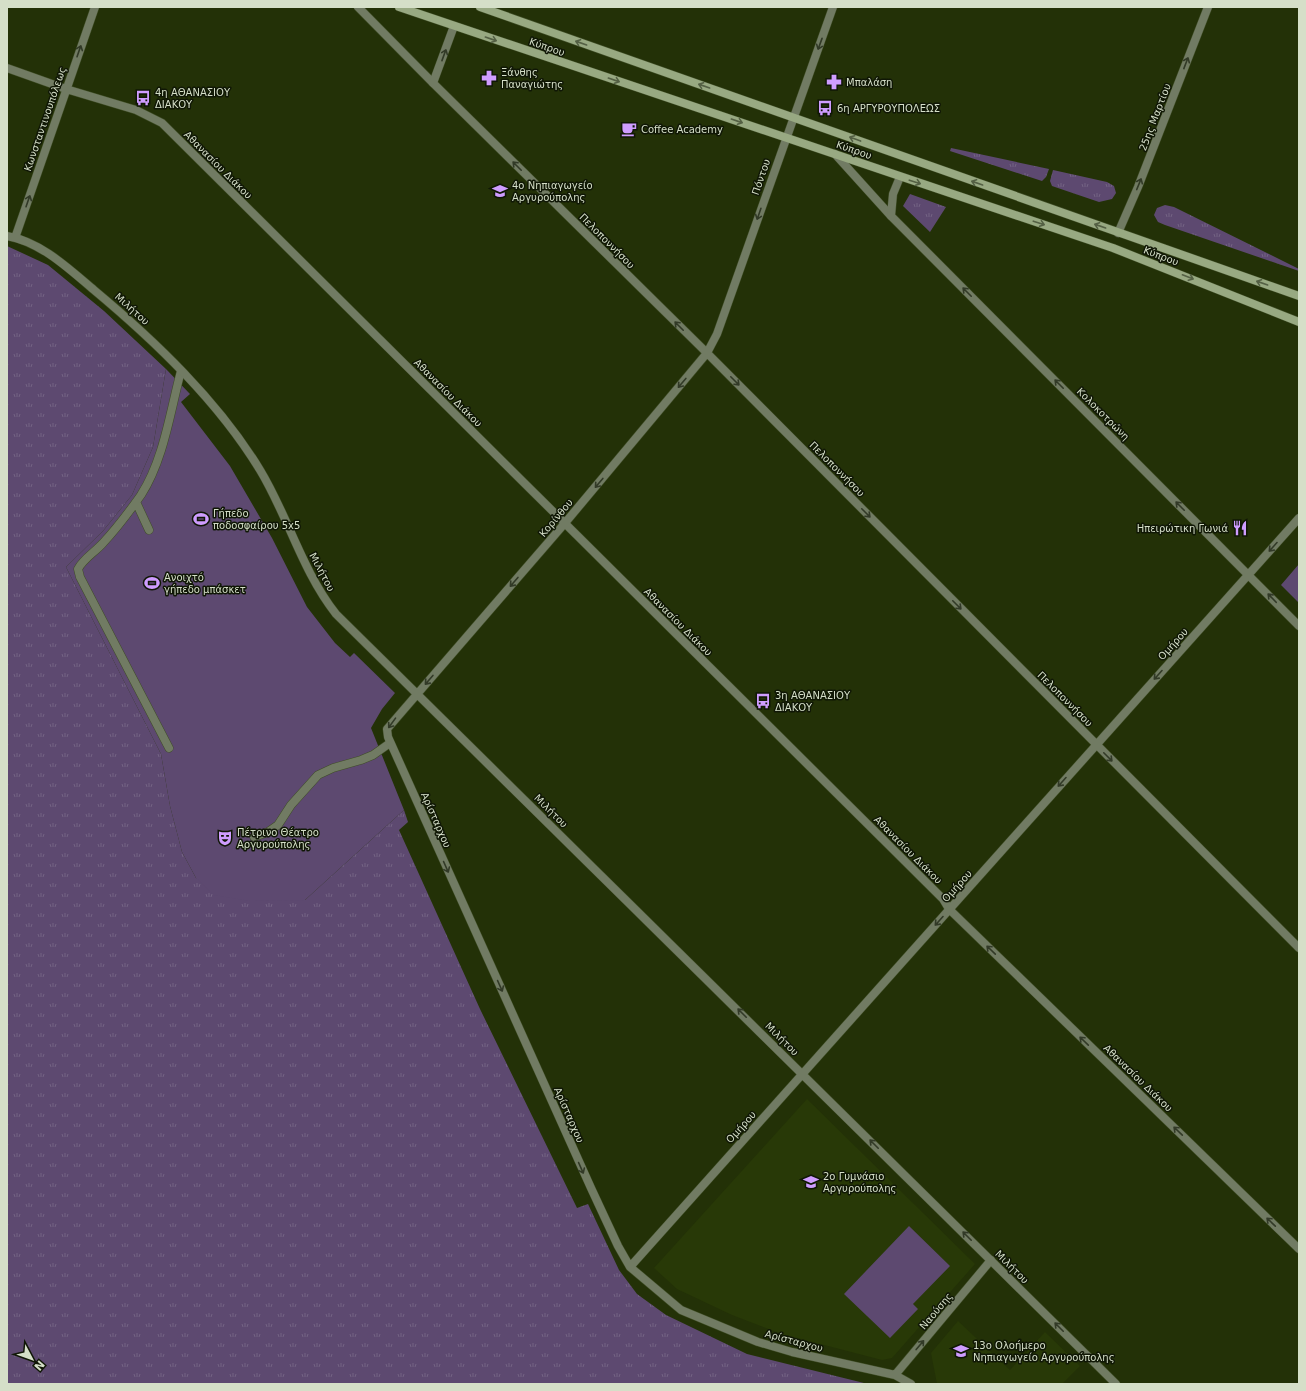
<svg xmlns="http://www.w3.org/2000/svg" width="1306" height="1391" viewBox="0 0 1306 1391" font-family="'DejaVu Sans',sans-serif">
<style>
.built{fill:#283907}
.grass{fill:url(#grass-tufts)}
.park{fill:#5d4970}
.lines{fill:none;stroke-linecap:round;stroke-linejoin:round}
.pedestrian-casing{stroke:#3f4d26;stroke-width:9}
.minor-casing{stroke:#3f4d26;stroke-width:9}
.secondary-casing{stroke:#3f4d26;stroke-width:9}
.pedestrian{stroke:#717b63;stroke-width:8}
.minor{stroke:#717b63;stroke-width:8}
.secondary{stroke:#98a982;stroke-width:8}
.oneway{stroke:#546044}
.oneway2{stroke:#323a27}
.labels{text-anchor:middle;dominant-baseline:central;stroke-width:3;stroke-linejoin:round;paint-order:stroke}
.street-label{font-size:10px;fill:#d5dfc8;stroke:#101706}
.poi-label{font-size:10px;fill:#d5dfc8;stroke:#101706;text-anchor:start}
</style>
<defs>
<pattern id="grass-tufts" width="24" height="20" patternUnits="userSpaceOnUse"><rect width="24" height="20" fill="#5d4970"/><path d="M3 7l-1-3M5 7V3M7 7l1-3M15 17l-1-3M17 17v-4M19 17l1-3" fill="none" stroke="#736383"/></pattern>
</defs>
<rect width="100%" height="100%" fill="#233107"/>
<!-- built -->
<path class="built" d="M807,1099L975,1264L892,1358L882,1360L782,1334L732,1315L677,1289L654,1268Z
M958,1321L1010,1370L1045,1332L1080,1366L1062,1384H937L931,1353Z"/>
<!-- grass -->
<path class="grass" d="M951,148L1049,169L1046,177L1042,181L950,151Z
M1053,170L1107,182L1114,186L1116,193L1112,199L1099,202L1052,186L1050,181Z
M910,194L946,207L930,232L903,206Z
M1165,205L1174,207L1299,269V271L1165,225L1158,222L1154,215L1157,208Z
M7,246L48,265L104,311L166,369L153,447L132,495L103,531L66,567L161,754L170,806L182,852L196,878L305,900L404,810L408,822L399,830L480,1009L577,1208L588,1204L619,1270L637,1294L666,1315L747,1354L868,1384H7Z"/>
<!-- park -->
<path class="park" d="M166,369L190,394L181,402L230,466L272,538L307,607L335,643L350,657L354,653L395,693L382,709L371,728L404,810L305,900L250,901L214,895L196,878L182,852L170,806L161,754L66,567L103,531L132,495L153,447Z
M1299,564V603L1281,585Z
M909,1226L950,1266L913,1304L918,1309L890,1338L844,1294Z"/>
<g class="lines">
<!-- pedestrian casing -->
<g class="pedestrian-casing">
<path id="pedestrian" d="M358,7L433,83
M835,154L891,216
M136,502L149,530
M169,748L80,577L78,569C83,559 95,552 103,543C117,528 129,512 141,495C164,459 170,412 181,371
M254,837L268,832L278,825L291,805L318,775L333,768L361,760L373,755L390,743"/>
</g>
<!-- minor casing -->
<g class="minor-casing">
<path id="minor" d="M833,7L717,334L707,353L565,523L387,729L388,737L591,1188L618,1246L630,1267L681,1310L758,1342L792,1352L895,1375L911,1384
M454,26L433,83L707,353L1299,948
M7,68L66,89L136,110L162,123L943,899L949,909L1299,1249
M900,177L893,194L891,216L1299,626
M1118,233L1138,187L1208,7
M7,236C41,242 68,268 94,290C155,341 218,401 260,470C288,516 302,571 336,614L1116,1384
M15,238L95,7
M630,1267L1299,518
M895,1375L991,1260"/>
</g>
<!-- secondary casing -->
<g class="secondary-casing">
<path id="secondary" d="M399,7L1113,248L1299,322
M480,7L1299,296"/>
</g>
<!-- pedestrian -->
<use href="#pedestrian" class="pedestrian"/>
<!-- minor -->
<use href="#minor" class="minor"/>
<!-- secondary -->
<use href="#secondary" class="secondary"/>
</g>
<!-- one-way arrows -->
<defs><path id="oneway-shaft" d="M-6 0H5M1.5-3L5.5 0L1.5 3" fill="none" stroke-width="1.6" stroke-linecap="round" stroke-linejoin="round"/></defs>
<g class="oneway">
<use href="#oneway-shaft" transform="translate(491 39) rotate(19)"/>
<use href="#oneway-shaft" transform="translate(581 43) rotate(-161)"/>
<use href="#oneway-shaft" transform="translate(614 80) rotate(19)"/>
<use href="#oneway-shaft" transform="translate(704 86) rotate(-161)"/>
<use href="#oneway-shaft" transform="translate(737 121) rotate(19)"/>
<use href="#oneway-shaft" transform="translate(855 139) rotate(-160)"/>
<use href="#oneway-shaft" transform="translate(915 182) rotate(18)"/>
<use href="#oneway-shaft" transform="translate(977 183) rotate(-161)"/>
<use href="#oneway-shaft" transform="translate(1039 223) rotate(18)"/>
<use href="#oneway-shaft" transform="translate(1100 226) rotate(-161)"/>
<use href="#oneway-shaft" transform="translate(1188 277) rotate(21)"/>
<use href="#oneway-shaft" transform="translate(1262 283) rotate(-161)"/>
</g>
<g class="oneway2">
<use href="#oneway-shaft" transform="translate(820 44) rotate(110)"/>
<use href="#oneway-shaft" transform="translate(79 51) rotate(-71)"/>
<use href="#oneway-shaft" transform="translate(444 55) rotate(-70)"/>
<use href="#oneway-shaft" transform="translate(1186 63) rotate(-69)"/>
<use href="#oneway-shaft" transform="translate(517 166) rotate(-135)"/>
<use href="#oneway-shaft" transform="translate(1139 184) rotate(-68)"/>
<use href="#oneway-shaft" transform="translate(28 201) rotate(-71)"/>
<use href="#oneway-shaft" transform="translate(759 214) rotate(109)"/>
<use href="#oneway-shaft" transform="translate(967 292) rotate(-135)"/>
<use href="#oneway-shaft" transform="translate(679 326) rotate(-135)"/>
<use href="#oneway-shaft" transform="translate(735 381) rotate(45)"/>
<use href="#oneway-shaft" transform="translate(682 383) rotate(130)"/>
<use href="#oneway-shaft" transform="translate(1059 384) rotate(-135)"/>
<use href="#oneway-shaft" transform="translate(599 483) rotate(130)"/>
<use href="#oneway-shaft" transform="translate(1180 506) rotate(-135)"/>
<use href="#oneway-shaft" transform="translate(866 513) rotate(45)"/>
<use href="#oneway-shaft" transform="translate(1273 547) rotate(132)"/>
<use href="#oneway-shaft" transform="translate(514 582) rotate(131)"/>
<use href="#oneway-shaft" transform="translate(1272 598) rotate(-134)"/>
<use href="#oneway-shaft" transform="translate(957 605) rotate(45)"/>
<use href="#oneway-shaft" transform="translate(1158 675) rotate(132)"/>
<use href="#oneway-shaft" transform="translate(429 680) rotate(131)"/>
<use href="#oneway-shaft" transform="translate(392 723) rotate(126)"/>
<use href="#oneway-shaft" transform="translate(1108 757) rotate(45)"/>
<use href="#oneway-shaft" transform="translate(1062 782) rotate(132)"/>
<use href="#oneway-shaft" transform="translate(446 867) rotate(66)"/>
<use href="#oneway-shaft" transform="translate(939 921) rotate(132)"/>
<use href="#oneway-shaft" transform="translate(991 950) rotate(-136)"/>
<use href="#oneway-shaft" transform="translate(500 986) rotate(66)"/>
<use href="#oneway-shaft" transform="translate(742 1013) rotate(-135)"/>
<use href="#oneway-shaft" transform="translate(1084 1041) rotate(-136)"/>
<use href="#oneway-shaft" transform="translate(1178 1131) rotate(-136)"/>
<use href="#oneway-shaft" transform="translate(874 1144) rotate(-135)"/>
<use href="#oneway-shaft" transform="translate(581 1168) rotate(66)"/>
<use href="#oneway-shaft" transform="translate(1271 1222) rotate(-136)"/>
<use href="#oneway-shaft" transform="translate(967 1236) rotate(-135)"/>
<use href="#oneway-shaft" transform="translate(1059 1327) rotate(-135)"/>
<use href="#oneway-shaft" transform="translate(920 1345) rotate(-50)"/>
</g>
<!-- icons -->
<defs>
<g id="pharmacy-bare" transform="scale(1.2)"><path d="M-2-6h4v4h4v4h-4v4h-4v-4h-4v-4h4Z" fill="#cf9dff" stroke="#101706" stroke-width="2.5" paint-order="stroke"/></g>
<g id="bus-bare" transform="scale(1.2)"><path d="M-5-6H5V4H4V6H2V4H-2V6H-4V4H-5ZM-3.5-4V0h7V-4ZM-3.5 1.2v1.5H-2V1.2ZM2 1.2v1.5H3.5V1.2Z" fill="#cf9dff" stroke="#101706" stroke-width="2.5" paint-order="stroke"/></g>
<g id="cafe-bare" transform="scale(1.2)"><path d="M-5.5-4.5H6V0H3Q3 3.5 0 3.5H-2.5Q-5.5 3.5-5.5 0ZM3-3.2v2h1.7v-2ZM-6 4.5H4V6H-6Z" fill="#cf9dff" stroke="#101706" stroke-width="2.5" paint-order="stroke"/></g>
<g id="school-bare" transform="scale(1.2)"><path d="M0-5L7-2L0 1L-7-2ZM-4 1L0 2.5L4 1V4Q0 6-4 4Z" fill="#cf9dff" stroke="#101706" stroke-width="2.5" paint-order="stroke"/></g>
<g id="stadium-bare" transform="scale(1.2)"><path d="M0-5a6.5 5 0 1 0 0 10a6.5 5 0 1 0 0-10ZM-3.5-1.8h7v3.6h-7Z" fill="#cf9dff" stroke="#101706" stroke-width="2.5" paint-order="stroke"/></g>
<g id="restaurant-bare" transform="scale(1.2)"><path d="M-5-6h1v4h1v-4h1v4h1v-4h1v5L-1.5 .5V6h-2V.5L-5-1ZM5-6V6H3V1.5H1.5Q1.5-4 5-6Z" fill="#cf9dff" stroke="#101706" stroke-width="2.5" paint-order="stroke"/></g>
<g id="theatre-bare" transform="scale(1.2)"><path d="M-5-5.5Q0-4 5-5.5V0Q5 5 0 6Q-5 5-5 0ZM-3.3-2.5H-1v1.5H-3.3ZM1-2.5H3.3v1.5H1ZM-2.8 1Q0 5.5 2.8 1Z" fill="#cf9dff" stroke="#101706" stroke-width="2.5" paint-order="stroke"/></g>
</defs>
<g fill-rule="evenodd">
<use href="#pharmacy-bare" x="489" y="78"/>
<use href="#pharmacy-bare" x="834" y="82"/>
<use href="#bus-bare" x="143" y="98"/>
<use href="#bus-bare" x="825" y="108"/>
<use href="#cafe-bare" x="629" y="129"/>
<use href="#school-bare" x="500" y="191"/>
<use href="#stadium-bare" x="201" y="519"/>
<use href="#restaurant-bare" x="1240" y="528"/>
<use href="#stadium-bare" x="152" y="583"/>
<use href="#bus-bare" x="763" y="701"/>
<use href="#theatre-bare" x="225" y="838"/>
<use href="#school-bare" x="811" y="1182"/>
<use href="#school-bare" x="961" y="1351"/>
</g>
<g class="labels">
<!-- street labels -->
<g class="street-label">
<text transform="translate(547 47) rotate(19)">Κύπρου</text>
<text transform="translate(1155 117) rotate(-69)">25ης Μαρτίου</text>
<text transform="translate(45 119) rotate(-71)">Κωνσταντινουπόλεως</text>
<text transform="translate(854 150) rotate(19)">Κύπρου</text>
<text transform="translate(218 165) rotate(45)">Αθανασίου Διάκου</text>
<text transform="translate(761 177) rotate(-71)">Πόντου</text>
<text transform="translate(607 241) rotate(45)">Πελοποννήσου</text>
<text transform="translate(1161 256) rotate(21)">Κύπρου</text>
<text transform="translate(132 309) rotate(42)">Μιλήτου</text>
<text transform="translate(448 393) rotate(45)">Αθανασίου Διάκου</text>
<text transform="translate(1103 414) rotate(45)">Κολοκοτρώνη</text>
<text transform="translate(837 469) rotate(45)">Πελοποννήσου</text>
<text transform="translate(556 518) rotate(-50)">Κορίνθου</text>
<text transform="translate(322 572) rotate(62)">Μιλήτου</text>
<text transform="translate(678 622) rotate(45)">Αθανασίου Διάκου</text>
<text transform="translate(1173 644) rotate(-48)">Ομήρου</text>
<text transform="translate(1065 699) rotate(45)">Πελοποννήσου</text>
<text transform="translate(551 811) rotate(45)">Μιλήτου</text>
<text transform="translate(436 820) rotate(66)">Αρίσταρχου</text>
<text transform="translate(908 850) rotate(45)">Αθανασίου Διάκου</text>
<text transform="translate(957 886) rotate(-48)">Ομήρου</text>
<text transform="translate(782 1039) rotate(45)">Μιλήτου</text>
<text transform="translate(1138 1078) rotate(44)">Αθανασίου Διάκου</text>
<text transform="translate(569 1115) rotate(66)">Αρίσταρχου</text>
<text transform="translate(741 1127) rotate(-48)">Ομήρου</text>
<text transform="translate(1012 1267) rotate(45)">Μιλήτου</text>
<text transform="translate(936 1311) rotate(-50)">Ναούσης</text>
<text transform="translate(794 1341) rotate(15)">Αρίσταρχου</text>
</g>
<!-- poi labels -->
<g class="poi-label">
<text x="501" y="72">Ξάνθης<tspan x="501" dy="12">Παναγιώτης</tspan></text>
<text x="846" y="82">Μπαλάση</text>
<text x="155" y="92">4η ΑΘΑΝΑΣΙΟΥ<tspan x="155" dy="12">ΔΙΑΚΟΥ</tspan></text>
<text x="837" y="108">6η ΑΡΓΥΡΟΥΠΟΛΕΩΣ</text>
<text x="641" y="129">Coffee Academy</text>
<text x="512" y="185">4ο Νηπιαγωγείο<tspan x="512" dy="12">Αργυρούπολης</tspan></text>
<text x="213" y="513">Γήπεδο<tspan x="213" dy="12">ποδοσφαίρου 5x5</tspan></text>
<text x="1228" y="528" text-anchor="end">Ηπειρώτικη Γωνιά</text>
<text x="164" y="577">Ανοιχτό<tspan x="164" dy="12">γήπεδο μπάσκετ</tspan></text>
<text x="775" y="695">3η ΑΘΑΝΑΣΙΟΥ<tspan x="775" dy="12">ΔΙΑΚΟΥ</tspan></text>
<text x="237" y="832">Πέτρινο Θέατρο<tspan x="237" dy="12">Αργυρούπολης</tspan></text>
<text x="823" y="1176">2ο Γυμνάσιο<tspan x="823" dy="12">Αργυρούπολης</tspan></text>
<text x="973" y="1345">13ο Ολοήμερο<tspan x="973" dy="12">Νηπιαγωγείο Αργυρούπολης</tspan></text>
</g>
</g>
<!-- border -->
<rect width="1306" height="1391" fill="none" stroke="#d5dfc8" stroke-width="16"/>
<!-- north arrow -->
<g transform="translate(32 1359) rotate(131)" stroke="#101706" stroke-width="3" paint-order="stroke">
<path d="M0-3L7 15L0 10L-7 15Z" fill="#d5dfc8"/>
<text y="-6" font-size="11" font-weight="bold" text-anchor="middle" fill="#d5dfc8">N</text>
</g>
</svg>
